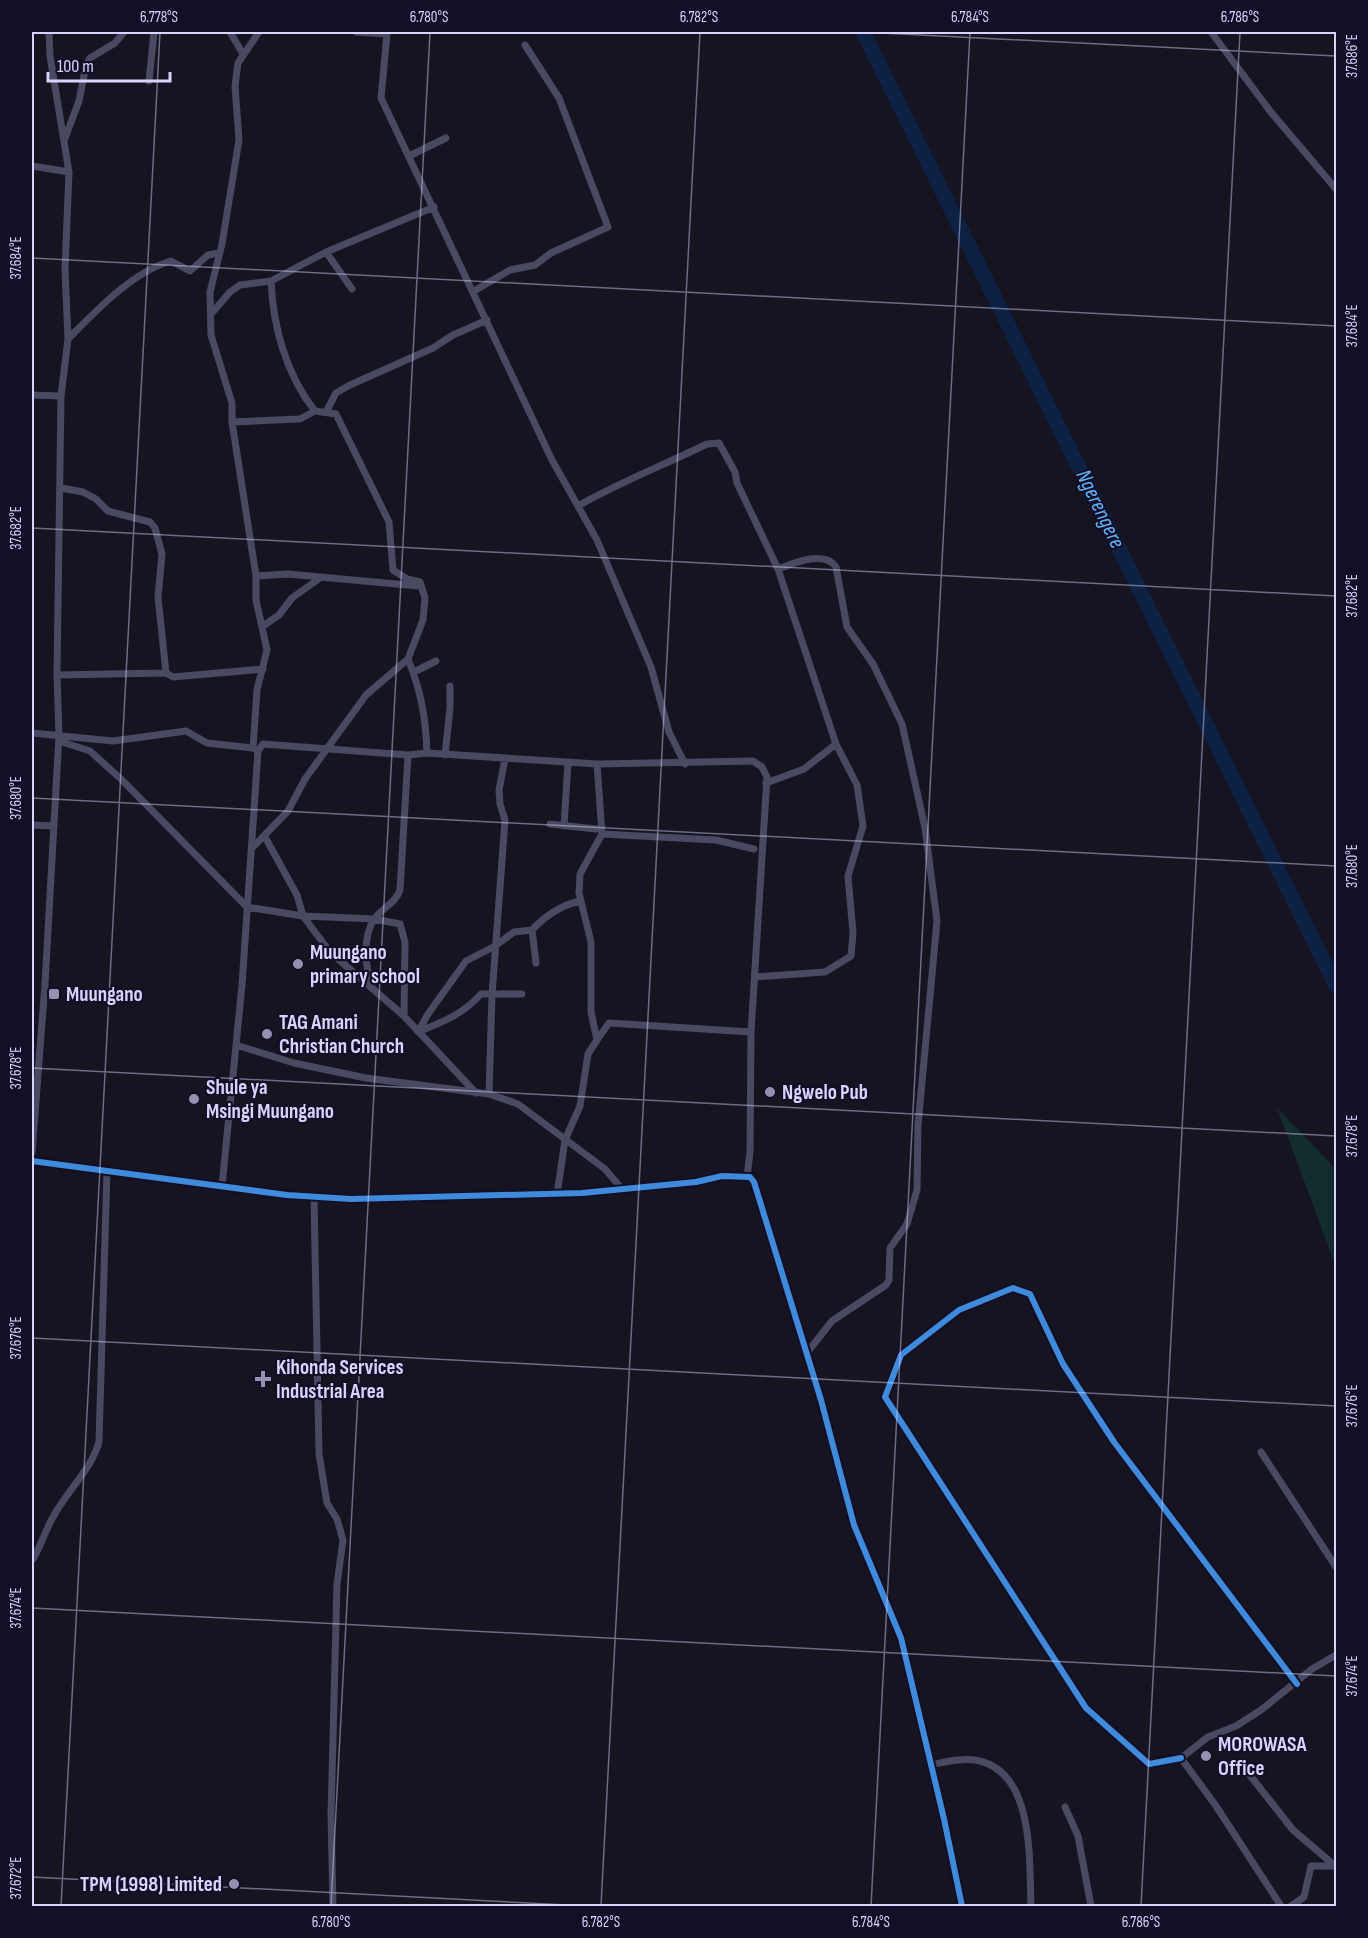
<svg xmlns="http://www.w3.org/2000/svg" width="1368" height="1938" viewBox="0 0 1368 1938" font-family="'Sofia Sans Condensed',sans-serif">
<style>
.green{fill:#132c2d}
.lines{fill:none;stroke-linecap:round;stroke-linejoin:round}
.river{stroke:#0d2144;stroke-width:15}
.minor{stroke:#4a4962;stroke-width:7}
.cycleway-casing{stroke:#130f26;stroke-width:10}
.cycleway{stroke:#408adc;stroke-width:6}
.ticks{fill:none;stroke:#d9d4ff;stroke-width:1.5;stroke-opacity:0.45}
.poi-dot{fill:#9591b1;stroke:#130f26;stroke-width:2}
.labels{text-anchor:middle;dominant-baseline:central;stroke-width:4.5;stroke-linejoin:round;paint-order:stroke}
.poi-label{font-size:21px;font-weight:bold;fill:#d9d4ff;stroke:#130f26;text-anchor:start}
.water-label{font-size:22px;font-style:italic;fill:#62b6ff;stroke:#130f26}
.neatline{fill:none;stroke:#d9d4ff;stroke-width:2}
.ticks-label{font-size:15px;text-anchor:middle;fill:#d9d4ff}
</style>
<rect width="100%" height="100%" fill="#161421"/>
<!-- green -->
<path class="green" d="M1277,1108L1336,1169V1267Z"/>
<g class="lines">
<!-- river -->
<path class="river" d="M863,32L1336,986"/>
<!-- minor -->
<path class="minor" d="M230,32L243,54
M356,32L387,34L381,98L552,460L597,540L651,667L669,732L685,764
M1211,32L1270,111L1336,189
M149,81L154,32
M64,141L79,101L86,65L90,58L115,43L124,32
M409,156L446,138
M32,166L69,172
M326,252L352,289
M474,291L510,270L535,265L551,253L608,227L559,98L525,45
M211,314L230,292L240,285L271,281L326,252L434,207
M68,339C96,311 132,272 171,261L190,271L208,255L219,253
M32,395L61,396
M326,412L336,393L350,385L433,348L453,335L487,320
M232,422L300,419L315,411
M61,488L83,492L96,499L108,511L150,522L155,528L162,554L158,597L166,673
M578,506C620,482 664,465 707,444L719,443L735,472L737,483L778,569L836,744L857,785L863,826L848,876L853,933L851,956L825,972L755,977
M778,569C792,564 825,549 836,567L847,627L873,664L902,724L925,828L937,921L918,1125L917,1190L907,1224L890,1248L889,1280L886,1285L832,1321L806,1354
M256,576L288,574L418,586
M263,626L279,615L292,598L320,578
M408,659C421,691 426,719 427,753
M414,672L436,661
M57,675L166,673L173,677L263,669
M32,733L113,741L186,731L207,743L253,748L258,751L263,744L408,755L427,753L597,764L753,761L762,767L767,777L751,1032L750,1152L747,1177
M59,741L90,751L122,780L247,907L303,916L374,919L400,924L405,942L404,1016
M253,748L257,690L267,650L256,600V576L232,422V403L211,335L210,292L222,244L239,140L235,86L238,63L259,32
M445,755L450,708V686
M766,783L804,769L836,744
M550,824L596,829
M32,825L54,826
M564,826L568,762
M602,834L716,840L754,849
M265,837L297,895L303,916L330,952L404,1016L476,1093
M253,847L288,811L305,779L366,695L408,659L423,620L425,598L420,582L407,579L393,570L389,522L336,414L315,411C286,375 273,326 271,281
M532,930L536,963
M372,987C365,967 362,936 375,918C383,907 395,904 400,890L408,755
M418,1032L428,1014L466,961L495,946L514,932L532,930C545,916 562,905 580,901
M418,1032C443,1022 463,1014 481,994H522
M597,1040L609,1023L751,1032
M236,1045L294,1063L366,1078L489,1094L518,1104L605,1169L622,1189
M489,1094L492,995L505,820L500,804L499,790L505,759
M32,1152L45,984L59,735L57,675L61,396L68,339L65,270L69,172L50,56L49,32
M32,1161L287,1195L351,1199L582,1193L696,1182L722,1176L750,1177L754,1182L821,1400L854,1525L901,1638L944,1819L962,1906
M222,1186L242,985L258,751
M557,1194L565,1140L580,1106L588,1054L597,1040L591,1012V942L579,893L580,874L602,834L597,764
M314,1197L319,1454L327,1503L337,1519L343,1540L337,1584L331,1815L333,1906
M1261,1452L1336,1567
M33,1559C41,1546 45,1531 53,1517C67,1491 91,1470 99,1442L107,1171
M1181,1758L1149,1764L1086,1708L885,1397L901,1355L959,1310L1013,1288L1030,1294L1063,1364L1114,1442L1297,1684
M930,1765C945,1762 964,1757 980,1761C1035,1775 1029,1862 1031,1906
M1245,1769L1293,1830L1334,1865
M1065,1807L1078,1836L1091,1906
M1281,1906L1216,1806L1181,1758L1208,1737L1236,1726L1261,1710L1312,1669L1336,1655
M1291,1906L1304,1897L1311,1866H1336"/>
<!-- cycleway casing -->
<g class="cycleway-casing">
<path id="cycleway" d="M32,1161L287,1195L351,1199L582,1193L696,1182L722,1176L750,1177L754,1182L821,1400L854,1525L901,1638L944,1819L962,1906
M1181,1758L1149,1764L1086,1708L885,1397L901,1355L959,1310L1013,1288L1030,1294L1063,1364L1114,1442L1297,1684"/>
</g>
<!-- cycleway -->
<use href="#cycleway" class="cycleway"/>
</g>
<!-- ticks -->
<path class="ticks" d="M862,32L1336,56M32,258L1336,326M32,528L1336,596M32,798L1336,866M32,1068L1336,1136M32,1338L1336,1406M32,1608L1336,1676M32,1877L586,1906M61,1906L160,32M331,1906L430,32M601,1906L700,32M871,1906L970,32M1141,1906L1240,32"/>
<!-- markers -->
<g class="poi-dot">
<circle cx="298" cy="964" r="6"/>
<rect x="48" y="988" width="12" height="12" rx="3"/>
<circle cx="267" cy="1034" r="6"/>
<circle cx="770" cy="1092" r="6"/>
<circle cx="194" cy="1099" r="6"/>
<path d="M260 1370h6v6h6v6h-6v6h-6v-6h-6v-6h6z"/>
<circle cx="1206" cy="1756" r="6"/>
<circle cx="234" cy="1884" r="6"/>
</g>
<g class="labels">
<!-- poi labels -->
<g class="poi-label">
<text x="310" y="952">Muungano<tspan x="310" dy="24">primary school</tspan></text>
<text x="66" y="994">Muungano</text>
<text x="279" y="1022">TAG Amani<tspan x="279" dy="24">Christian Church</tspan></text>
<text x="206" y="1087">Shule ya<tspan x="206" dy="24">Msingi Muungano</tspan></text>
<text x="782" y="1092">Ngwelo Pub</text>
<text x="276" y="1367">Kihonda Services<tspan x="276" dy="24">Industrial Area</tspan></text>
<text x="1218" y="1744">MOROWASA<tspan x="1218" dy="24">Office</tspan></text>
<text x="222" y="1884" text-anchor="end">TPM (1998) Limited</text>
</g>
<!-- water labels -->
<g class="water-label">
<text transform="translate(1100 509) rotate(64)">Ngerengere</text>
</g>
</g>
<!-- border -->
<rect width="1368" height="1938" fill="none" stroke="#130f26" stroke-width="66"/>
<!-- scale -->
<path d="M48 72v9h122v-9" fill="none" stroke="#d9d4ff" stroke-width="3"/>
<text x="57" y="72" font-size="18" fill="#d9d4ff" stroke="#130f26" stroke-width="4.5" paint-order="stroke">100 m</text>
<rect x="33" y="33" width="1302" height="1872" class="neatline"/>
<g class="ticks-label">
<text x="159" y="22">6.778°S</text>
<text x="429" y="22">6.780°S</text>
<text x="699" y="22">6.782°S</text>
<text x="970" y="22">6.784°S</text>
<text x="1240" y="22">6.786°S</text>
<text transform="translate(1352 56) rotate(-90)" y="5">37.686°E</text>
<text transform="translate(16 258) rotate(-90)" y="5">37.684°E</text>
<text transform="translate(1352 326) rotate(-90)" y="5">37.684°E</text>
<text transform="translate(16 528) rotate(-90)" y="5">37.682°E</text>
<text transform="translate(1352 596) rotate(-90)" y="5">37.682°E</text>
<text transform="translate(16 798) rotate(-90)" y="5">37.680°E</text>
<text transform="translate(1352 866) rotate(-90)" y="5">37.680°E</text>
<text transform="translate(16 1068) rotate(-90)" y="5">37.678°E</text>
<text transform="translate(1352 1136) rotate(-90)" y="5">37.678°E</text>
<text transform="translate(16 1338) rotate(-90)" y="5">37.676°E</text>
<text transform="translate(1352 1406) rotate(-90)" y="5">37.676°E</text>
<text transform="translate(16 1608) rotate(-90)" y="5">37.674°E</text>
<text transform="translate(1352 1676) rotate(-90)" y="5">37.674°E</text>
<text transform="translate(16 1878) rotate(-90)" y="5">37.672°E</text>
<text x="331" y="1927">6.780°S</text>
<text x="601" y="1927">6.782°S</text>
<text x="871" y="1927">6.784°S</text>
<text x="1141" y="1927">6.786°S</text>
</g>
</svg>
